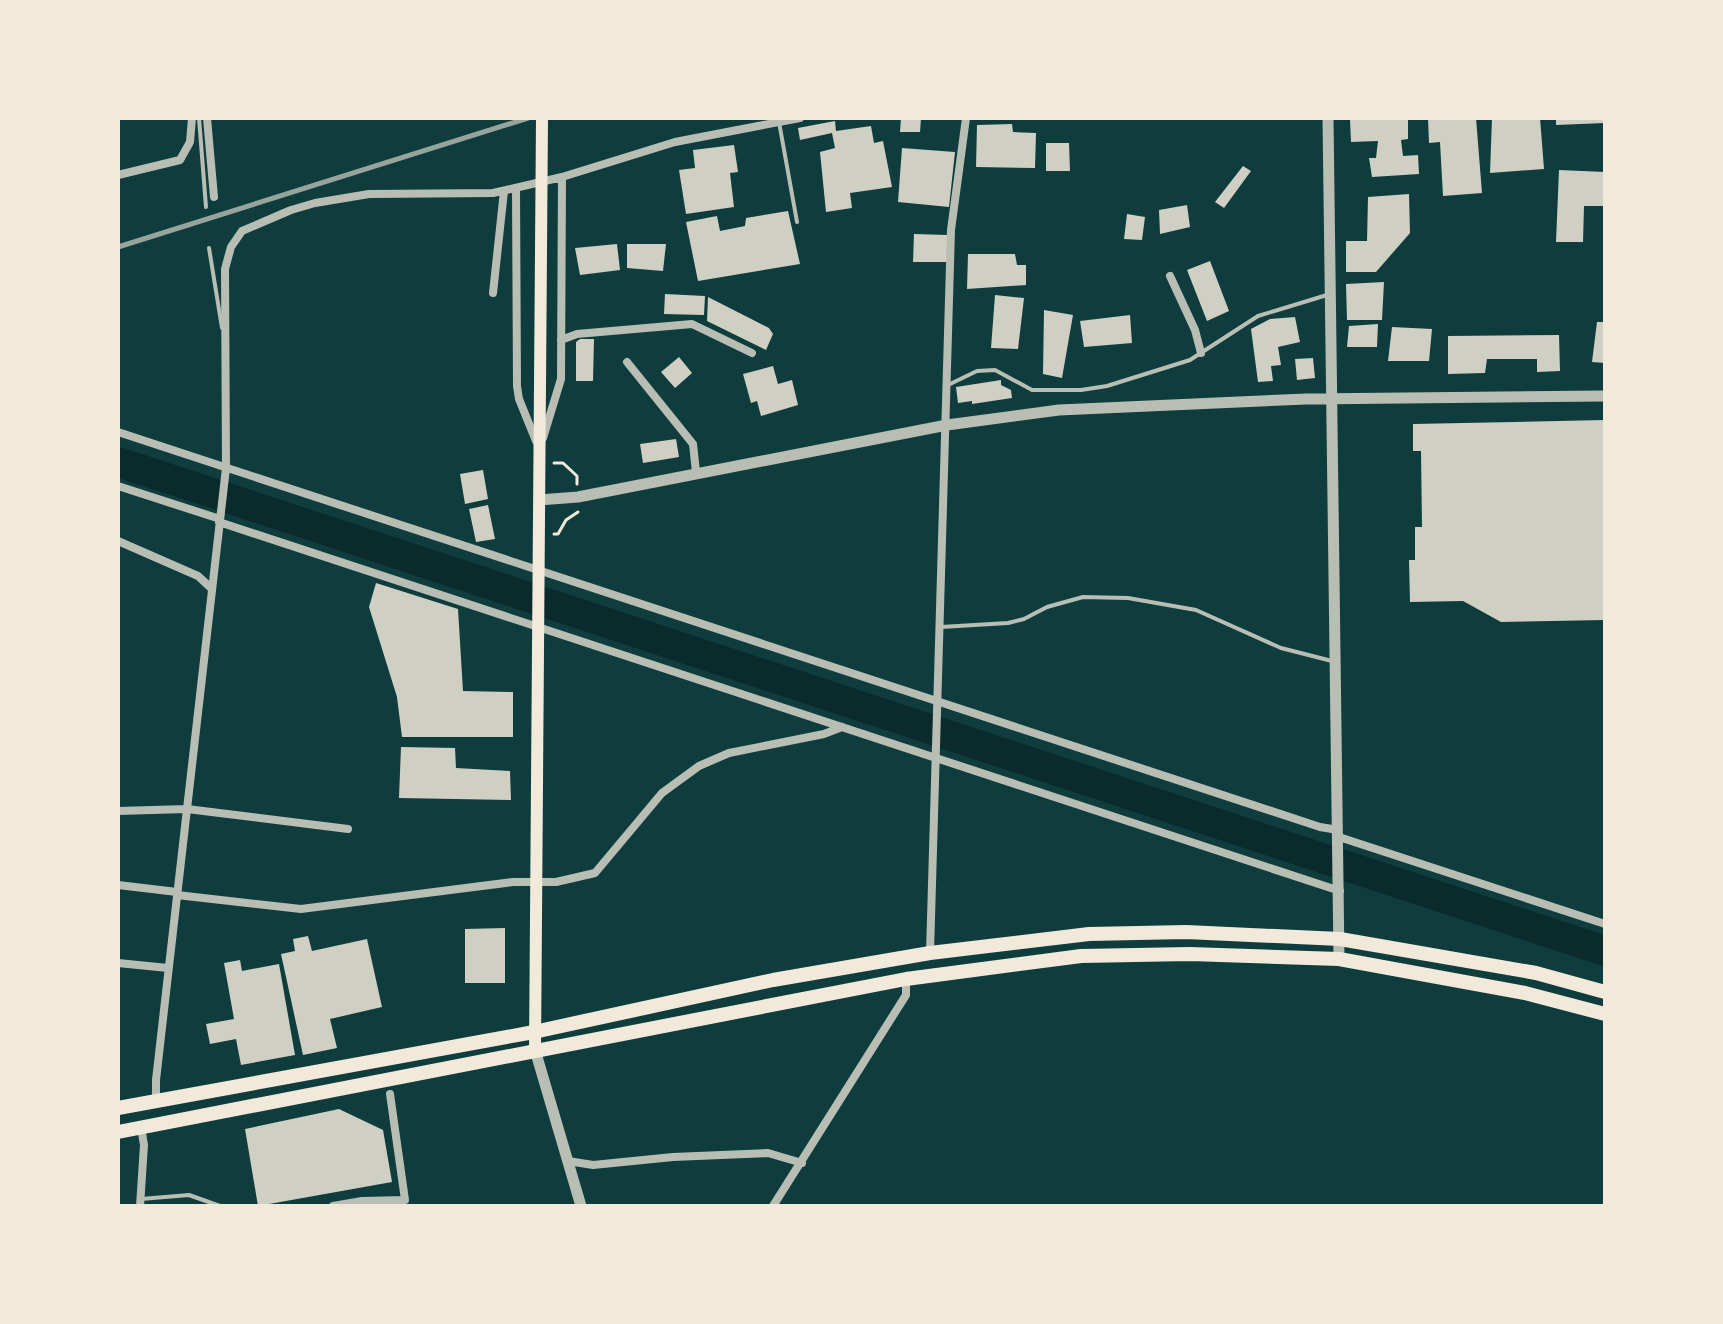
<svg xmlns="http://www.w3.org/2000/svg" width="1723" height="1324" viewBox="0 0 1723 1324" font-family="Spectral,serif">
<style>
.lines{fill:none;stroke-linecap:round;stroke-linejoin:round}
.river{stroke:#0a2a2b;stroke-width:30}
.building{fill:#cfcfc3}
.path{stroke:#f1e9da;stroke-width:3}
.service{stroke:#b8beb3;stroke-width:4}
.minor{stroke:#b8beb3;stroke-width:8}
.tertiary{stroke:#b8beb3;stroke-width:11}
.secondary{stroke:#f1e9da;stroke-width:12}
.trunk{stroke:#f1e9da;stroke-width:14}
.rail{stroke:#97a49c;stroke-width:5}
</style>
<rect width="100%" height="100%" fill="#0f3d3e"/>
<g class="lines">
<!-- river -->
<path class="river" d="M118,462L1605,951"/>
</g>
<!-- building -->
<path class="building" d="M901,118H921L920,132H900Z
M1408,118V139L1401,140L1403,156L1418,155L1419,174L1372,177L1369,158H1376L1378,141L1351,142L1350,120Z
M1428,118H1476L1482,193L1443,196L1440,142L1429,143Z
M1492,118H1540L1544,169L1490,173Z
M1556,118H1605V123L1556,125Z
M835,121L836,131L871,126L874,143L883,141L892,187L850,193L852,208L826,212L820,152L835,148L832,133L800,140L798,128Z
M1012,124L1013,132L1036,133L1035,168L976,167L977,125Z
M1046,143H1069L1070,171H1046Z
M734,145L738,172L730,173L734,207L686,214L679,170L695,168L693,150Z
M902,148L955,152L949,207L898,202Z
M1243,166L1251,171L1224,208L1215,202Z
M1559,170L1605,172V206H1584L1583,242H1556Z
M1409,194L1410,233L1376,272H1346V241H1367L1368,197Z
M1187,205L1190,227L1160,234L1159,210Z
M788,211L800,264L698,281L686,222L717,216L720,231L745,226L746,218Z
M1127,214L1145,217L1142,240L1124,239Z
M914,234L948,235L949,262H913Z
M617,244L620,270L580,275L575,248Z
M627,244H666L663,271L627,268Z
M968,254H1015L1017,265H1026V285L967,289Z
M1210,261L1229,311L1207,321L1187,270Z
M1384,282L1382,320H1347L1346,284Z
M665,294L705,296L704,315L664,314Z
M995,295L1024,298L1018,349L991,348Z
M708,297L769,328L773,334L766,350L707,321Z
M1044,310L1073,315L1062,378L1043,374Z
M1130,315L1132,343L1084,347L1080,321Z
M1295,317L1300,342L1278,347L1281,365L1271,366L1273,381L1258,382L1251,329L1270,319Z
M1597,322H1605V363L1592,362Z
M1378,324L1377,347H1347L1349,326Z
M1392,327L1432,329L1429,361H1388Z
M1559,335L1560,371L1537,372V359H1487L1485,373L1448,374V336Z
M580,339H594L593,381H576V342Z
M679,357L692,373L675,388L661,372Z
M1313,358L1315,378L1297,380L1295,359Z
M773,366L778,384L792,380L798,405L761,416L757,401L751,403L743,374Z
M1001,380V385L1011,390L1012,398L972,404V401L958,403L956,387Z
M1605,420V620L1501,622L1463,601L1410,602L1409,560H1415V527H1422L1421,451H1413V424Z
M676,439L679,457L643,463L640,444Z
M483,470L488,499L465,504L460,474Z
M488,505L495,539L476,542L469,509Z
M376,583L458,609L463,691L513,692V737H402L397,697L369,607Z
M401,747L455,748L456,768L510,771L511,800L399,798Z
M505,928V983H465V929Z
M308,936L312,951L367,939L382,1007L330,1019L337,1048L303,1055L281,954L295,951L293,939Z
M240,960L242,971L279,964L295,1055L241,1065L236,1039L210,1044L206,1024L234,1019L224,963Z
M339,1109L383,1130L392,1182L258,1206L245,1129Z"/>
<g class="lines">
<!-- path -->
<path class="path" d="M554,463H563L577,476V484
M554,534H558L566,520L578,512"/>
<!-- service -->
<path class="service" d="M199,118L206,207
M779,122L797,222
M209,248L222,328
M948,385L977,371L995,370L1032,390H1081L1107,386L1190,360L1258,316L1327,295
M941,627L1008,623L1024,619L1047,607L1083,597L1128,598L1196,610L1281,648L1332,661
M141,1199L189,1195L220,1206"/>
<!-- minor -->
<path class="minor" d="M207,118L214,197
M118,175L180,160L190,142L192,118
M516,188L517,386L519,399L536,441
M1170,276L1195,330L1201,353
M493,293L504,191
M561,340L577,334L692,324L752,353
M627,362L693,444L696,472
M118,432L1320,827L1338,830
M543,438L561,379L562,177
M118,486L220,519
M219,522L1340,891
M118,541L198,576L211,588
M118,811L187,809L348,829
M1339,837L1605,924
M118,885L177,892
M177,895L301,909L513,882H556L595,873L662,793L699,766L729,753L824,734L842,727
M930,953L951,230L966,118
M118,963L168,968
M156,1100V1080L226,468L225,269L231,247L242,231L291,210L315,203L369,194L493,193L562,177L675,142L800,118
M568,1161L593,1165L673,1157L768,1153L802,1163
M140,1206L144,1145L141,1127
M333,1206L362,1201L405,1200L390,1094
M773,1206L906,995V979"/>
<!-- tertiary -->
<path class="tertiary" d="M1328,118L1339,959
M539,500L578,497L947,425L1059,410L1306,399L1605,396
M535,1050L581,1206"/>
<!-- secondary -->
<path class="secondary" d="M535,1050L542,118"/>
<!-- trunk -->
<path class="trunk" d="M118,1108L534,1032L773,980L930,953L1089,934L1186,932L1340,939L1536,973L1605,992
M118,1132L906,979L1081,956L1190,954L1339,959L1525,993L1605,1014"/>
<!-- rail -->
<path class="rail" d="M118,247L528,118"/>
</g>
<!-- border -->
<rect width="1723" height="1324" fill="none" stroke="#f1e9da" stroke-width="240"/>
</svg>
